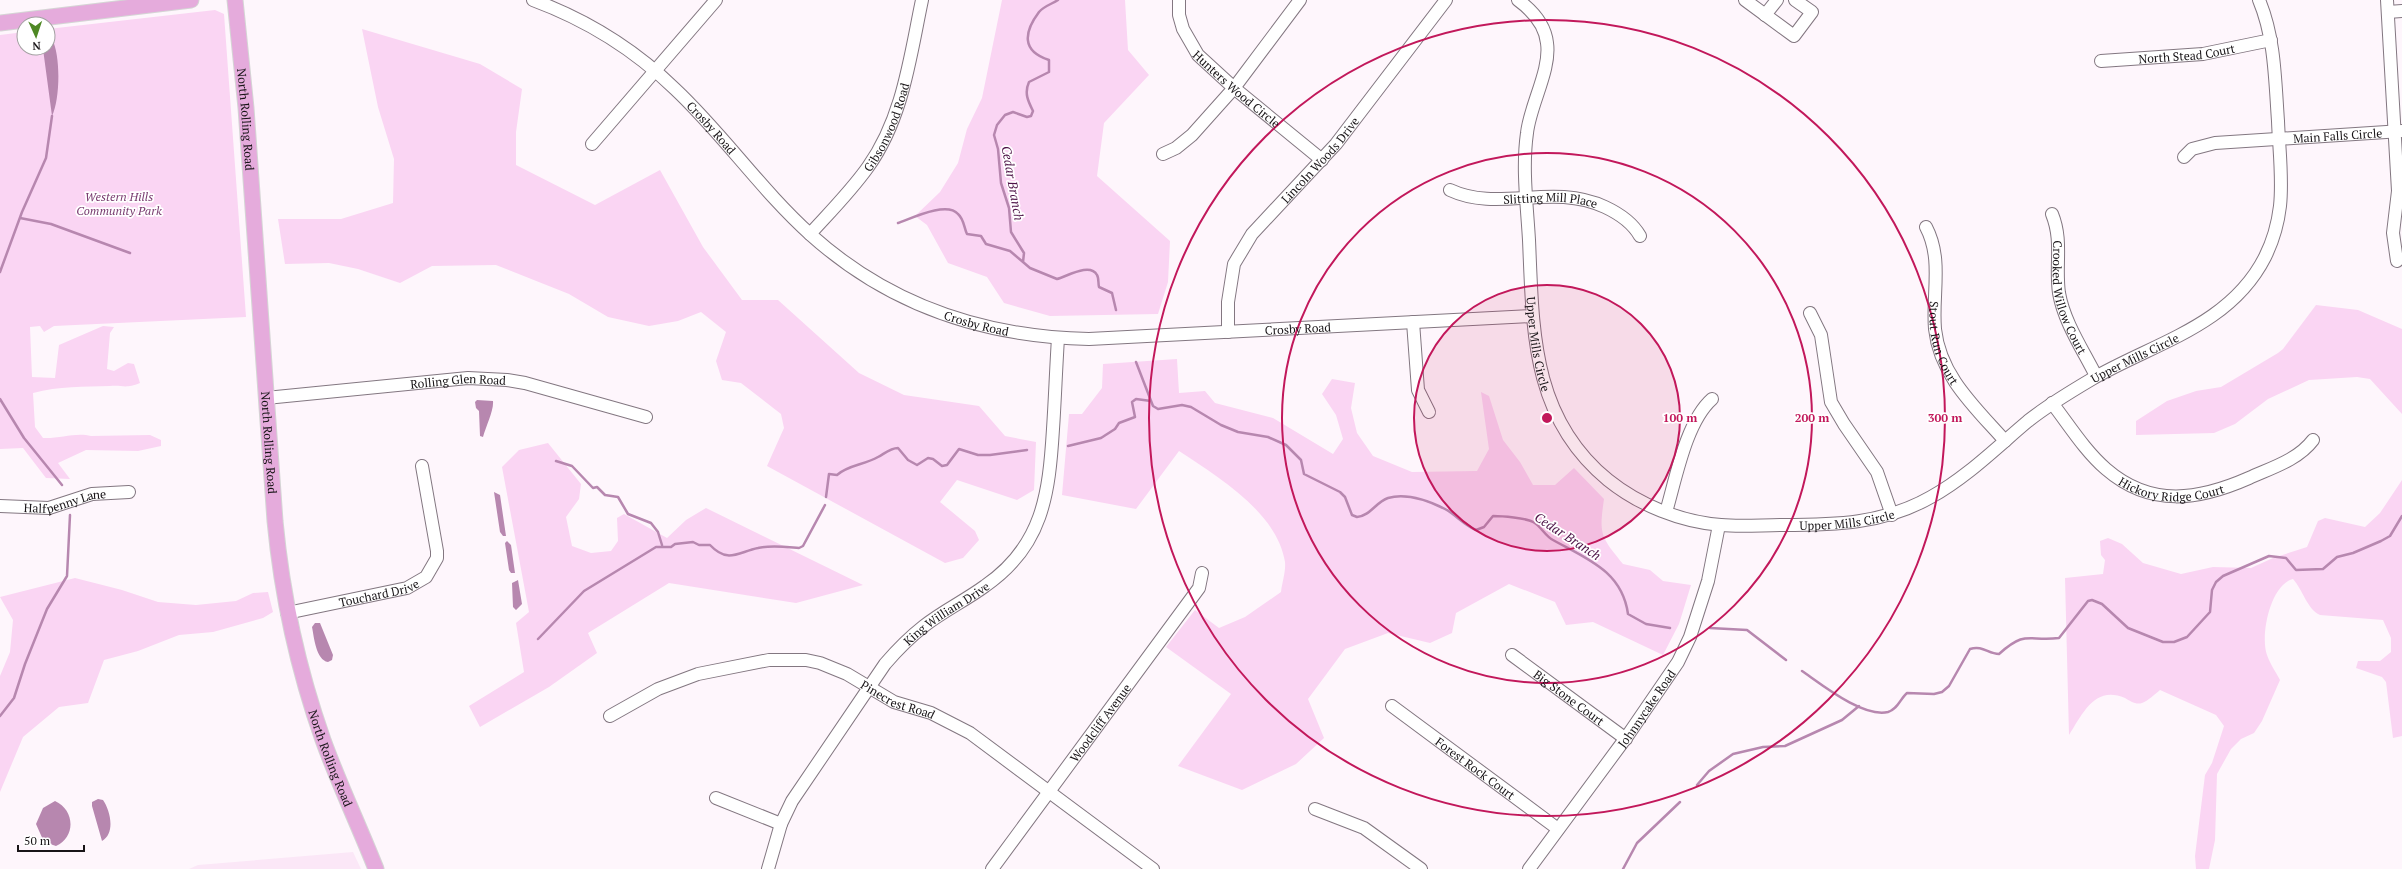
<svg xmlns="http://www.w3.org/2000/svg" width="2402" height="869" viewBox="0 0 2402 869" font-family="'PT Serif',serif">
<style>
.built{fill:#fbe7f7}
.green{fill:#fad5f3}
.water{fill:#b787af}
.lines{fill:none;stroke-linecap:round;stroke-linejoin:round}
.stream{stroke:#b787af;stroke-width:2.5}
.minor-casing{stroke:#837781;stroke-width:14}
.major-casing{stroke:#d5d5d5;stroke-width:17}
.minor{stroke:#fff;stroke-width:12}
.major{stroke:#e5abdc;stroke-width:15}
.ring{fill:none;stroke:#c2185b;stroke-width:2}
.labels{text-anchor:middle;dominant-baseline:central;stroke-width:3.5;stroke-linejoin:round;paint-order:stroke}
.street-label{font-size:12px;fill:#181417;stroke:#fff}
.park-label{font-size:12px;font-style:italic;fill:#793c70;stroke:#fff}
.water-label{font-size:13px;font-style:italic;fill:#4d1247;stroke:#fff}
.centre{fill:#c2185b;stroke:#fff;stroke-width:2}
.ring-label{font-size:12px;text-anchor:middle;font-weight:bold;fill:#c2185b;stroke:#fff;stroke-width:3.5;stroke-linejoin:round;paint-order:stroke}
</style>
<rect width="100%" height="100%" fill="#fef6fc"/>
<!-- built -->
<path class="built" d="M353,852L361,869H189L198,865Z"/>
<!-- green -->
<path class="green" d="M1002,0H1125L1128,50L1149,75L1104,123L1097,176L1170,241L1168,282L1158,314L1050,316L1004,303L987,277L948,263L927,225L915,216L940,192L958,163L967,129L982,98Z
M215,10L224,14L246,317L54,326L44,332L40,326L30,327L32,377L55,378L59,345L103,326L114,327L110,333L107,369L114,371L128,363L134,364L140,383C125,389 124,385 110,386C84,387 59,386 33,393L35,427L43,438C59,439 76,432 91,436L150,435L161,440V446L138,451L86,450L58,463L70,479L46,478L23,448L0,449V35L24,32V48H48V29Z
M362,29L480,64L522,89L516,132V165L595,205L660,170L703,247L742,300H778L859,373L904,395L979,406L1005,436L1036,442L1034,490L1017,500L957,480L940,502L975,531L979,540L963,558L945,563L767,466L784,428L781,414L741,383L722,380L716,361L726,332L701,312L678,321L649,326L608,317L569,294L496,265L432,266L400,283L358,269L329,263L285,264L278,219H341L393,203L394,159L378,107Z
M2316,305L2358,310L2402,329V414L2370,379L2357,377L2309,380L2268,399L2235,424L2214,433L2136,435V421L2167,401L2196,391L2221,387L2278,353L2283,349Z
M1177,359L1179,393L1205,391L1215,403L1273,418L1333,454L1343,439L1336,415L1322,394L1332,379L1355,383L1351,408L1357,433L1373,456L1412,472L1477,471L1489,449L1481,392L1489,396L1503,440L1520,462L1533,485H1555L1574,468L1604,499C1599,534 1600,536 1623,564L1650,570L1663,581L1691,585L1679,624L1663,655L1593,622L1566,625L1555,602L1509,584L1456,613L1452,633L1430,643L1388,633L1345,649L1308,699L1324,738L1296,764L1242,790L1178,766L1231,694L1166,647L1195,610L1219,628L1245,617L1281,592C1282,583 1286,571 1285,562C1277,512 1218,477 1179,451L1136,509L1062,495L1069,414H1082L1102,388L1103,364Z
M548,443L581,484L579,499L566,517L572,546L591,553L611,551L618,541L617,518L624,514L667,538L686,520L706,508L863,585L796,603L669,583L588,633L597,653L549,687L480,727L469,706L524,672L516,623L529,612L502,467L519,450Z
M2402,480V736L2393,738L2386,682L2382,677L2356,668L2358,661H2380L2391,652V638L2383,620L2320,615C2307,609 2303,590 2293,579C2270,585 2260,636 2267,655C2270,664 2276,672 2280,680L2262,721L2254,733L2241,739L2231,749L2217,774L2215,840L2209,869H2196L2195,856L2205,775L2212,763L2224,726L2216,715L2160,690C2155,694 2148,701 2142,703C2136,705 2130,701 2125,698C2095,685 2083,713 2069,735L2065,578L2103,574L2105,560L2101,555L2100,541L2108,538L2122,544L2143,563L2181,574L2213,567L2251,568L2273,558L2307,547L2318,521L2325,518L2365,527L2380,513Z
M75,578L122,590L158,602L196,605L236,601L253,593L268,592L273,612L263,618L213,632L179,635L138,651L104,660L88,703L59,707L23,737L0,792V676L10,652L13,620L0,597Z"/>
<!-- water -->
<path class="water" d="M48,39H52C61,56 60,99 52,116L43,49L48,48Z
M477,400L493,401C494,410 486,426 483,437L480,436L479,411L476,408L475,402Z
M494,492L500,495L506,536H503L500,532Z
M507,541L511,545L515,573H511L509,570L505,543Z
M518,580L522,604L516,610L513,607L512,583Z
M315,623H320L333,655L332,660L328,662C316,660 314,637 312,627Z
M98,799L103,800C110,810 116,833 102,841L92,806V802Z
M55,801C75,810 76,837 56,846L44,842L36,824L43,808Z"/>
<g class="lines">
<!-- stream -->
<path class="stream" d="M1058,0C1052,4 1044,6 1039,12C1024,32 1021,51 1049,60V72L1029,82C1024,93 1028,101 1033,111L1031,116L1027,117L1013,112L1005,115L997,125L994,135L998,149L1001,183L1009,208L1011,232L1024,253L1023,262L1030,268L1057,279C1066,277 1090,262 1097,275C1099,278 1098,283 1099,287L1112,293L1116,310
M20,218L51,224L130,253
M898,223C912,218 947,201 958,214C964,219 964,228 967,234L981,236L986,244L1010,251L1023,262
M0,272L22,212L46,158L52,116
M1136,362L1153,406L1158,409L1182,405L1191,407L1221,425L1238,432L1268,437L1286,445L1301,460L1304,474L1340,492L1345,497L1352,515L1357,517C1370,516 1376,502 1388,498C1406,493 1429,501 1445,509C1456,515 1464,525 1476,530L1484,527L1493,516C1502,516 1526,518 1533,522C1541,526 1545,536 1553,540C1587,559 1622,571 1628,614L1646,624L1670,628
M0,399L24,438L62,485
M1068,446L1101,438L1115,429L1119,423L1135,417L1132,402L1136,399L1151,401
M556,461L572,466L593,488L597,487L605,495L618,497L628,514L651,523L658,532L662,545
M826,497L829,474L837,475C848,465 864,465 878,457C884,454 890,448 898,448L908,460L917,465L928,458L933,459L942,466L947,465L959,449L978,455H990L1027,450
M1710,628L1747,630L1786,660
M538,639L584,591L656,547H671L675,544L693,542L699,545H710C728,564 738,552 758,548C771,545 786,547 799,548L803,546L825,505
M1802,671C1821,684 1863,718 1888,712C1898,709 1900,699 1907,693L1934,694L1942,692L1949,686L1970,649C1983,645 1988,654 1999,654C2027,629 2028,642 2059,638L2088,601L2092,600L2102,604L2128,628L2163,642H2174L2187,637L2210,612L2212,590L2216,582L2223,576L2269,556L2286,558L2296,570L2323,569L2337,557L2353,553L2381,541L2390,536L2402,516
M0,716L14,698L25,664L47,609L67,576L70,515
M1697,785L1709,771L1733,754L1763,747L1785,746L1842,720L1859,706
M1623,869L1637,843L1680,802"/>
<!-- minor casing -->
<g class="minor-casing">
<g id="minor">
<path id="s1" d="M533,0C587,20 634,49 675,89C723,134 761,190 811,235C889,305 985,337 1089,339L1532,316"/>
<path id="s2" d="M1179,0V15L1183,29L1198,55L1234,88L1322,160"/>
<path id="s3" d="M1518,0C1533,11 1545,24 1547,43C1551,70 1530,105 1527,133C1522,168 1527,205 1529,240C1533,330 1531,417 1608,480C1639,505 1681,522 1721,525C1741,527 1762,525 1782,525C1835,525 1884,524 1931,497C1967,477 1997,447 2028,421C2048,405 2070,392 2092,379C2154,343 2230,326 2265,257C2273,241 2278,223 2280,206C2283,178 2279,149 2278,121C2275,80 2275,38 2259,0"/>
<path d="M1745,0L1794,36L1812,12L1795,0"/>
<path d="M2387,0L2398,191L2393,233L2397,261"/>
<path d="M2388,12L2402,11"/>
<path d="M1765,15L1777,0"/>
<path id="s4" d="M2101,61L2203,54L2271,40"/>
<path d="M592,144L716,0"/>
<path d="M1163,154L1176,148L1192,135L1234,88L1300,0"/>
<path id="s5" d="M2184,157L2192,149L2215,143L2402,131"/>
<path id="s6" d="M1450,190C1499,213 1551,182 1605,207C1620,214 1632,222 1640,236"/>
<path id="s7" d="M2052,214C2063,241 2055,265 2059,293C2064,322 2083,350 2096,376"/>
<path id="s8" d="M1926,227C1943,259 1932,294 1935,329C1940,376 1975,407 2005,441"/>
<path id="s9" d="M810,234C830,212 851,191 868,167C903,118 910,57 922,0"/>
<path d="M1810,313L1821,335L1831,402L1844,424L1877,472L1892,515"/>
<path d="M1413,322L1418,390L1429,412"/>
<path id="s10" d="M1228,332V302L1234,264L1252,234L1336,144L1446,0"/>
<path id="s11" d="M266,398L468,378L507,380L525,383L646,417"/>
<path id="s12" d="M2052,403C2069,425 2085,451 2106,469C2151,508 2199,500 2249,478C2271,468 2298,460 2313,440"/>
<path id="s13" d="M0,506L49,508L92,494L129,492"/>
<path d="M1666,512C1676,478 1686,422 1712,399"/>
<path id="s14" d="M287,613L407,588L426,577L437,558V551L422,466"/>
<path id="s15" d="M1512,655L1626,739"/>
<path id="s16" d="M1392,706L1558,829"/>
<path id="s17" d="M610,716L658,689L698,674L769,660H806L820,663L847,674L894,702L931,713L970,733L1153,869"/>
<path d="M716,798L781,824"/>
<path d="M1315,809L1364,828L1421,869"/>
<path id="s18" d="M768,869L781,824L792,801L885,664C897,650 910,637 924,626C943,611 966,600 985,586C1043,546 1049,494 1053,429C1055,399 1056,369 1058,338"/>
<path id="s19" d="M992,869L1199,588L1202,573"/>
<path id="s20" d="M1529,869L1628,735L1678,662L1690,637L1708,581L1719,525"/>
</g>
</g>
<!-- major casing -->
<g class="major-casing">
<g id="major">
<path id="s21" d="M235,0L246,108L275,521C282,596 298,669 323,740C339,784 359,826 376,869"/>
<path d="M0,23L191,0"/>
</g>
</g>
<!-- minor -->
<use href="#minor" class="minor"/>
<!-- major -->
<use href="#major" class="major"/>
</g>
<!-- distance rings -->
<circle cx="1547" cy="418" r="133" fill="#c2185b" fill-opacity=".12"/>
<g class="ring">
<circle cx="1547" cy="418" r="133"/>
<circle cx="1547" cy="418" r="265"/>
<circle cx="1547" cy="418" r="398"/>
</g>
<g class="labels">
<!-- street labels -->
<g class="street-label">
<text stroke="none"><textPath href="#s4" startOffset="86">North Stead Court</textPath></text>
<text stroke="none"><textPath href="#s2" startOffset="111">Hunters Wood Circle</textPath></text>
<text stroke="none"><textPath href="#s21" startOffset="120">North Rolling Road</textPath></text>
<text stroke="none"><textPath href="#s9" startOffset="133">Gibsonwood Road</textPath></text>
<text stroke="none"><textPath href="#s1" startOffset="222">Crosby Road</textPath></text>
<text stroke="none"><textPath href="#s5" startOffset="158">Main Falls Circle</textPath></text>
<text stroke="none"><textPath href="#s10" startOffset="204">Lincoln Woods Drive</textPath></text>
<text stroke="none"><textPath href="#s6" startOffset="102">Slitting Mill Place</textPath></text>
<text stroke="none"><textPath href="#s7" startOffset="86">Crooked Willow Court</textPath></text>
<text stroke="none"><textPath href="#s1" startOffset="558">Crosby Road</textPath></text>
<text stroke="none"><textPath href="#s1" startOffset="881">Crosby Road</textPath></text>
<text stroke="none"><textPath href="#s8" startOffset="119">Stout Run Court</textPath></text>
<text stroke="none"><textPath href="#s3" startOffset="358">Upper Mills Circle</textPath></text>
<text stroke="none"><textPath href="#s3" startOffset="1101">Upper Mills Circle</textPath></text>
<text stroke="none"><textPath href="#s11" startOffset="193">Rolling Glen Road</textPath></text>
<text stroke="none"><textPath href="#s21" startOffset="444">North Rolling Road</textPath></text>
<text stroke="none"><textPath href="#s12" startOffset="157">Hickory Ridge Court</textPath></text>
<text stroke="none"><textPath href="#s13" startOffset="66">Halfpenny Lane</textPath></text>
<text stroke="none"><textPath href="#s3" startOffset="765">Upper Mills Circle</textPath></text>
<text stroke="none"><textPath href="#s14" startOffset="94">Touchard Drive</textPath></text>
<text stroke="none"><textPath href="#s18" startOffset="318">King William Drive</textPath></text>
<text stroke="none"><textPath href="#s15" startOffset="71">Big Stone Court</textPath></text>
<text stroke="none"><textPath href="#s17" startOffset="308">Pinecrest Road</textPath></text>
<text stroke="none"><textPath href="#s20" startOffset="199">Johnnycake Road</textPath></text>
<text stroke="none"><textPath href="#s19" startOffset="182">Woodcliff Avenue</textPath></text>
<text stroke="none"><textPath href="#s21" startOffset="767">North Rolling Road</textPath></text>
<text stroke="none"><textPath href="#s16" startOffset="104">Forest Rock Court</textPath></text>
</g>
<!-- park labels -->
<g class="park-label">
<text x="119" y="196">Western Hills<tspan x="119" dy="14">Community Park</tspan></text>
</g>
<!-- water labels -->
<g class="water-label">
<text transform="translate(1013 183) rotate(80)">Cedar Branch</text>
<text transform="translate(1568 536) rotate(33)">Cedar Branch</text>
</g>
</g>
<circle cx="1547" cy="418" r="6" class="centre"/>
<g class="ring-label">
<text x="1680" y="422">100 m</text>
<text x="1812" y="422">200 m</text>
<text x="1945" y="422">300 m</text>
</g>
<!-- north arrow -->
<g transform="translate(36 36) rotate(177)"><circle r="19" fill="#ffffff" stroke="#a3a1a2"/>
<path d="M0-3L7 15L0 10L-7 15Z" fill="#4e8824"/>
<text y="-6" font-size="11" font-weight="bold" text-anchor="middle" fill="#181417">N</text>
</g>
<!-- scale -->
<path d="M18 845v6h66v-6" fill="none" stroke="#181417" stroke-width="2"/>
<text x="24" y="845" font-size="12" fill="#181417" stroke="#ffffff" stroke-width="3" paint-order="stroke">50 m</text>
</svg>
